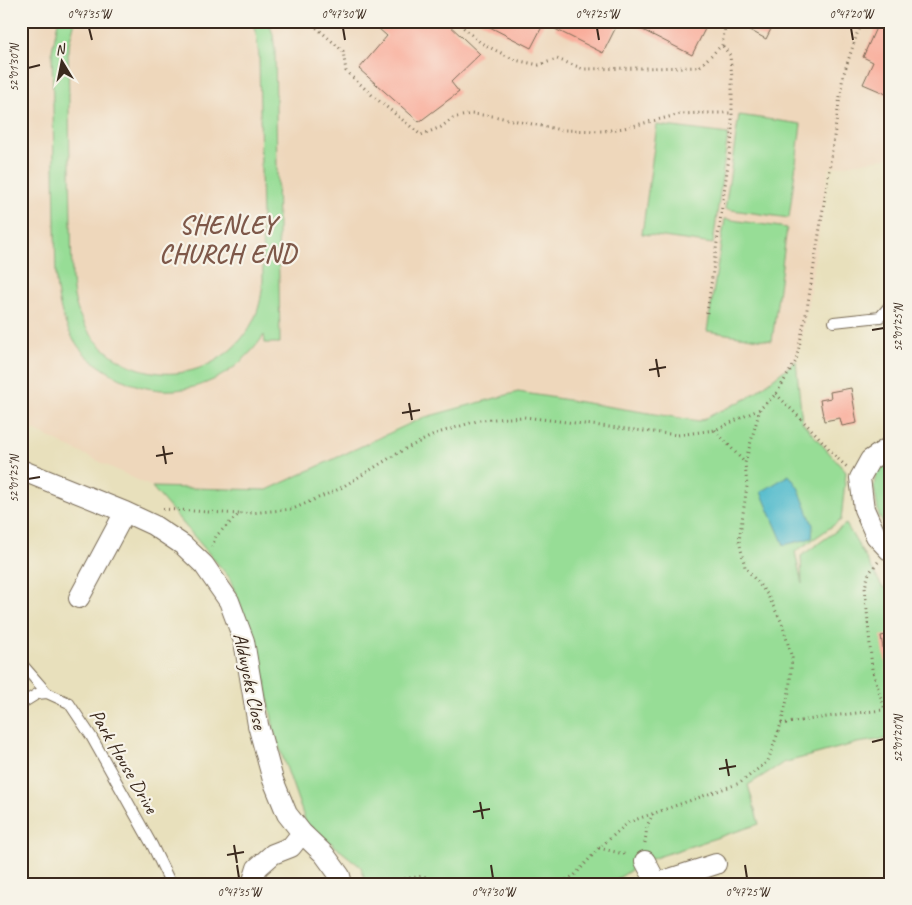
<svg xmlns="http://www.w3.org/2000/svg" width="912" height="905" viewBox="0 0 912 905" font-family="Caveat,sans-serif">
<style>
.built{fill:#eed7bb}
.green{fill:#97dd96;stroke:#69845a}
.water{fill:#4fbacc;stroke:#457275}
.building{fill:#f9ac9a}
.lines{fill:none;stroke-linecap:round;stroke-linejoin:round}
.lane-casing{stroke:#786a55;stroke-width:12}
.street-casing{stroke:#786a55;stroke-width:22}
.path{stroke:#786a55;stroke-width:3;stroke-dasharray:1 4;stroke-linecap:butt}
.lane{stroke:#fff;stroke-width:10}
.street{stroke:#fff;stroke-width:20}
.ticks{fill:none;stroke:#3b2a1e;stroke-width:2}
.labels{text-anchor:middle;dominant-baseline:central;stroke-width:4.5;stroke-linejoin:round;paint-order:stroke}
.street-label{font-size:20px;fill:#3b2a1e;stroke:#f7f3e8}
.district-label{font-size:25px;font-weight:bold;letter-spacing:1px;fill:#7e5849;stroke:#f7f3e8}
.neatline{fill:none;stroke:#3b2a1e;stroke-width:2}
.ticks-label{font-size:12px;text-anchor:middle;fill:#3b2a1e}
</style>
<rect width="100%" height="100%" fill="#f7f3e8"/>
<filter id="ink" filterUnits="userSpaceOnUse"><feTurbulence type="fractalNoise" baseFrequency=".02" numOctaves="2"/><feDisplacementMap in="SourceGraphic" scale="10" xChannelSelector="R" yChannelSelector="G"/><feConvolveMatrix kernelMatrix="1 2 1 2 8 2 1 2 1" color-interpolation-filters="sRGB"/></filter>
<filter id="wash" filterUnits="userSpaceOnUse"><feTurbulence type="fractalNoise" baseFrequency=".0096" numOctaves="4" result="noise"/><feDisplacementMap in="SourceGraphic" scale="20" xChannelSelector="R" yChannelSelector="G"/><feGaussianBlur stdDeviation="1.12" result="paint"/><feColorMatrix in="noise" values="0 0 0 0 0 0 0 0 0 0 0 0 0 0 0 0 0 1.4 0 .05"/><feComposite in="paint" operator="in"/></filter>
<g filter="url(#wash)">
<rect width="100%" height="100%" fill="#e8e0bc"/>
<!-- built -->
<path class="built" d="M21,21H891V157L829,168L807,309L796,361L748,398L699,421L518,392L449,408L397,427L323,473L267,490L152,487L21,424Z"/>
<!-- green -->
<path class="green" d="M58,21H75L68,48L72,280C73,295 76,310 84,324C111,372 175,389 221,357C236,347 248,333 255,317C260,306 262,293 263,280L259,56L256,34L252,21H269L273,35L275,50L280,343H265L264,335C228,389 163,408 107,371C96,364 85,356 78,346C64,327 58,304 56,281L52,51Z
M739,115L801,124L789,218L725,209Z
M657,125L728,134L713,244L642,234Z
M725,219L787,228L772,341L707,331Z
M796,361L802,422L846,472L841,520L795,552L802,584L801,556L846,524L883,588L891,586V738L857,743L783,763L748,785L759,824L645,861L614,881L601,884H366L361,867L306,823L275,735L260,654L229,577L152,487L267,490L422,418L518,392L699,421L748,398Z
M891,449V536L879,516L874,487L877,467Z"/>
<!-- water -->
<path class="water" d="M789,475L798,487L813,525L812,538L784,545L761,492Z"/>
<g id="blocks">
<!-- building -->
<path class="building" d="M370,21H445L480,54L451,82L459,92L419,122L359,69L387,36Z
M478,21H545L531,48Z
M559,21H619L603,53L555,29Z
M625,21H709L692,55Z
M745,21H775L766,39L742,26Z
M879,21H891V96L863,84L873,62L863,57Z
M851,388L857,423L842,426L840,418L824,421L820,400L831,398L830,392Z
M891,634V677H888L881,636Z"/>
</g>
</g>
<g filter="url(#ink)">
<use href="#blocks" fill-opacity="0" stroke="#786a55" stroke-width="1"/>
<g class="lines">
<!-- lane casing -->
<g class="lane-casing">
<path id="lane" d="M834,322L880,317L891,304
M21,663L47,693
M21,704L37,694L47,693L69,703L91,736L152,845L171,884"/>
</g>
<!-- street casing -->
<g class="street-casing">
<path id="street" d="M891,446L870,460L860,478L864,509L876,536L889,550L891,551
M21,470L125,512L153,525L183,545L204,565L229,601L244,641L258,725L273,780L287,814L302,833L324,854L340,876L342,884
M79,598L125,512
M645,861L656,882
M252,884L257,868L273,854L291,847L302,833
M654,884L716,864"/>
</g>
<!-- path -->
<path class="path" d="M309,21L343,51L346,71L373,96L421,135L441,127L453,118L471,114L493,116L561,130L604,131L624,128L681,114L702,113H732
M456,21L481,43L515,60L539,65L557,59L584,69L699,67L722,45L726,21
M707,313L732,136V78L730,55L722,45
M776,394L816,434L838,459L847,467
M715,430L745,463L760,409
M163,509L239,514
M212,547L216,536L239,514L293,509L339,489L403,450L438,433L480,420L524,417L678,435L715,430L760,409L776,394L796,361L807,309L827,184L843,76L857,34L863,21
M878,562L869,573L865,587L872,669L885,710
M781,724L840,715L891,709
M645,843L647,826L653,814
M599,848L628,855
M370,884L423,876L445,884
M557,884L574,876L599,848L629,822L740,783L768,761L781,724L789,692L792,658L782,623L767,594L745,567L739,541L747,486L745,463"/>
<!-- lane -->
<use href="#lane" class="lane"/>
<!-- street -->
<use href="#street" class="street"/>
</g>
</g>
<!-- ticks -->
<path class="ticks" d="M89,28L92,40M343,28L345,40M597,28L599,40M851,28L853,40M28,68L40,65M872,330L884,328M656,359L659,377M649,370L666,367M409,403L412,420M402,413L420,410M163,446L166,464M156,456L173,453M28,479L40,477M872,742L884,739M726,759L729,776M719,769L736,766M480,802L483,819M473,812L490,809M234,845L237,863M227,855L244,852M237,865L239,878M491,865L493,878M745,865L747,878"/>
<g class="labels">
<!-- street labels -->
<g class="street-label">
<text transform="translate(250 681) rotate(78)">Aldwycks Close</text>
<text transform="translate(124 761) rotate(60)">Park House Drive</text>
</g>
<!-- district labels -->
<g class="district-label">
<text x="228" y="225">SHENLEY<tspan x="228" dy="29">CHURCH END</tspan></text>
</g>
</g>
<!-- margin -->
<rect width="912" height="905" fill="none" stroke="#f7f3e8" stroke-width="55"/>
<!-- north arrow -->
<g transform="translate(62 62) rotate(350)" stroke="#f7f3e8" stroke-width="4" paint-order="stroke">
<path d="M0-4L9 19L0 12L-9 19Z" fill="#3b2a1e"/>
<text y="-8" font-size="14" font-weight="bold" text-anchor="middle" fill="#3b2a1e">N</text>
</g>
<rect x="28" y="28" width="856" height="850" class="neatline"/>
<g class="ticks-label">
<text x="89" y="18">0°47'35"W</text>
<text x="343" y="18">0°47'30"W</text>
<text x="597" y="18">0°47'25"W</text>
<text x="851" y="18">0°47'20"W</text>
<text transform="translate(14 68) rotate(-90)" y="4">52°01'30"N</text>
<text transform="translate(898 328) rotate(-90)" y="4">52°01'25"N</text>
<text transform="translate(14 479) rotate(-90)" y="4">52°01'25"N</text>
<text transform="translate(898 739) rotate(-90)" y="4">52°01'20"N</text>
<text x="239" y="896">0°47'35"W</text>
<text x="493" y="896">0°47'30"W</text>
<text x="747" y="896">0°47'25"W</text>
</g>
</svg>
